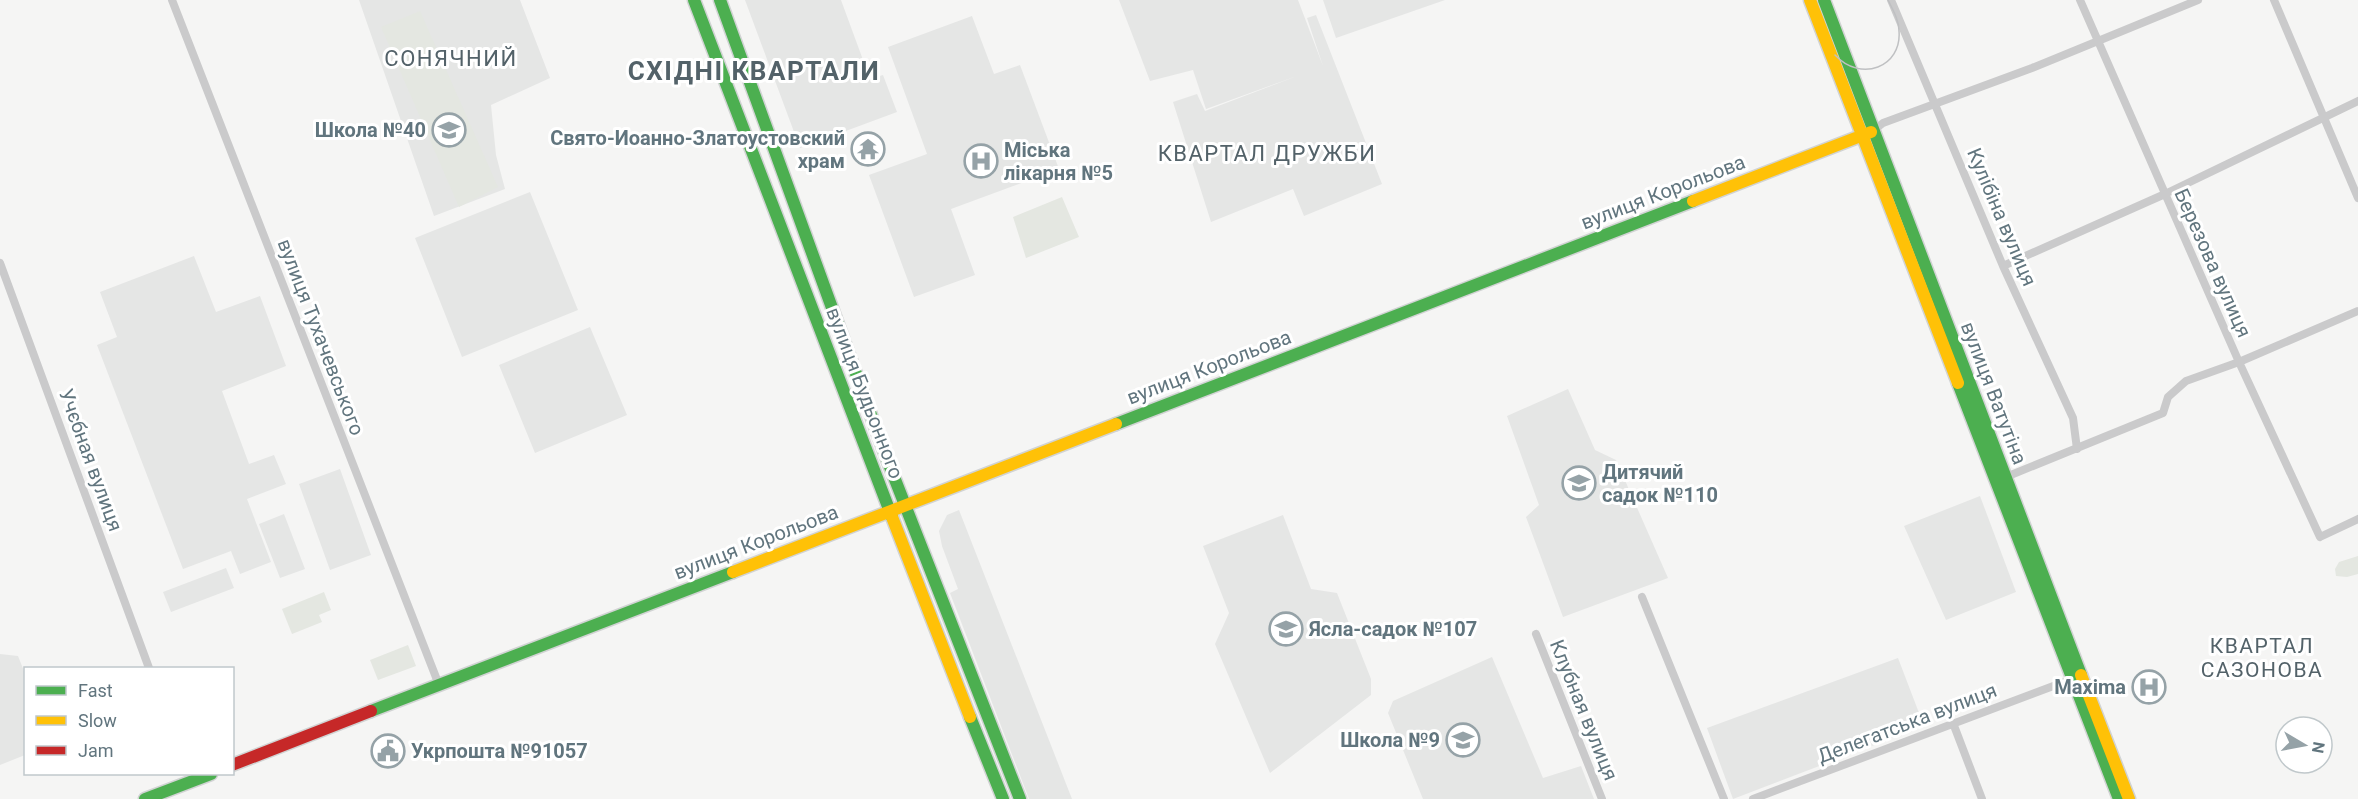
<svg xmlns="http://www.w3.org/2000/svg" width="2358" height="799" viewBox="0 0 2358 799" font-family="Roboto,sans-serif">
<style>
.built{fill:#e5e6e5}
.green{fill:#e4e7e1}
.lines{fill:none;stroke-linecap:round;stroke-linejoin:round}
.fast-casing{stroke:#d1d3d3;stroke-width:15}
.slow-casing{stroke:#d1d3d3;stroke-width:15}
.jam-casing{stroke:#d1d3d3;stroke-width:15}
.street{stroke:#cacacb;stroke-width:8}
.fast{stroke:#4caf50;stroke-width:12}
.slow{stroke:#ffc107;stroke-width:12}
.jam{stroke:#c62828;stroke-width:12}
.tram{stroke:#bfc0c2;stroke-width:1.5}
.labels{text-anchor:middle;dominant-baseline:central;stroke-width:6;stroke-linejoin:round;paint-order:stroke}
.poi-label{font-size:20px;font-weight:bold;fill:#61757e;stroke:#fff;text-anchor:end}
.street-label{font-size:20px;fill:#61757e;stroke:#fff}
.neighbourhood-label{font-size:21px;letter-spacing:1.5px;fill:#536269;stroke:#fff}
.quarter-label{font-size:22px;letter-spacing:1.5px;fill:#536269;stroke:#fff}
.district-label{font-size:26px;font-weight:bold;letter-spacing:1.5px;fill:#536269;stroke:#fff}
</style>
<rect width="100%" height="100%" fill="#f5f5f4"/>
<!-- built -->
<path class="built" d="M359,0H520L550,78L491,105L496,155L505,189L434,216Z
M745,0H841L870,79L883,75L897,112L800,148Z
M1119,0H1298L1323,66L1307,18L1316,15L1382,184L1304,216L1293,189L1211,222L1173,102L1197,94L1205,111L1297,76L1206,109L1193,70L1150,81Z
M1323,0H1445L1336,38Z
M972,16L994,74L1020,65L1059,169L951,209L975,275L914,297L869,175L927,154L888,47Z
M530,192L578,310L462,357L415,238Z
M194,256L216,312L260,296L286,366L222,391L249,464L274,455L286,484L247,499L271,562L240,574L231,551L183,569L97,345L117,337L100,292Z
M590,327L627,415L535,453L499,365Z
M1568,389L1595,450L1616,460L1668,578L1563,617L1526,517L1539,505L1507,416Z
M340,469L371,555L330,570L299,484Z
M1980,496L2016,592L1946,620L1904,526Z
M959,510L1072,799H1029L950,593L958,589L942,546L939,531L947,515Z
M284,514L305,569L280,578L259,524Z
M1283,515L1311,589L1337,593L1371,679V695L1270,773L1215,644L1229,613L1203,546Z
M226,568L234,588L171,612L163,592Z
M0,654L18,656L26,676L25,755L0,765Z
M1492,657L1543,778L1581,766L1594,799H1423L1388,713L1393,701Z
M1898,658L1924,726L1733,799L1707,728Z"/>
<!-- green -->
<path class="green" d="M420,11L498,187L459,207L381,27Z
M1062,197L1079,237L1026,258L1013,217Z
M2358,556V574L2347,577L2336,576L2335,569L2339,562Z
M324,592L331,610L319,615L322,622L292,634L282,609Z
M408,645L416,666L378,680L370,660Z"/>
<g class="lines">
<!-- fast casing -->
<g class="fast-casing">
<path id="fast" d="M694,0L892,517
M720,0L887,459L1020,799
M1824,0L2081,675
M1958,383L2119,799
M1116,424L1693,201
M371,711L733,572
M970,717L1003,799
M145,799L211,774"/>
</g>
<!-- slow casing -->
<g class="slow-casing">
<path id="slow" d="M1810,0L1958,383
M1693,201L1871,132
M892,517L970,717
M733,572L1116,424
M2081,675L2129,799"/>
</g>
<!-- jam casing -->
<g class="jam-casing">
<path id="jam" d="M232,765L371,711"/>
</g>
<!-- street -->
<path class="street" d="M172,0L439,685
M1891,0L2003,266L2073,418L2077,449
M2080,0L2239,362L2320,537L2358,519
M2274,0L2358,198
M1873,131L1883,123L2032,68L2198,0
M0,263L149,668
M2003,266L2165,194L2358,101
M2001,479L2163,413L2168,397L2186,381L2239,362L2358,311
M1642,597L1724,799
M1536,634L1602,799
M1953,723L1982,799
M1753,799L2072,679"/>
<!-- fast -->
<use href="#fast" class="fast"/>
<!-- slow -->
<use href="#slow" class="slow"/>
<!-- jam -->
<use href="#jam" class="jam"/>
<!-- tram -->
<path class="tram" d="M1835,55C1861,83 1902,67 1899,31C1899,20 1893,10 1888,0"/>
</g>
<!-- icons -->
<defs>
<g id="school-ring" transform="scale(1.725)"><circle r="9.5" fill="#fff" stroke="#95a2a7" stroke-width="1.5"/><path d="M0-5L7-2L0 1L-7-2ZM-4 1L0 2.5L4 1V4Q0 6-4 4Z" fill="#95a2a7"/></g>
<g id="temple-ring" transform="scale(1.725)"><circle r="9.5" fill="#fff" stroke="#95a2a7" stroke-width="1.5"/><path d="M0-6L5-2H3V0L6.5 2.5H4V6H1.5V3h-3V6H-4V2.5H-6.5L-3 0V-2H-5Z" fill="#95a2a7"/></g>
<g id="hospital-ring" transform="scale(1.725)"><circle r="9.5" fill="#fff" stroke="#95a2a7" stroke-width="1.5"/><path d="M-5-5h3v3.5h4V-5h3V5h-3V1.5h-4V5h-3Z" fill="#95a2a7"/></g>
<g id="civic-ring" transform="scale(1.725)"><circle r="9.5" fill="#fff" stroke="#95a2a7" stroke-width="1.5"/><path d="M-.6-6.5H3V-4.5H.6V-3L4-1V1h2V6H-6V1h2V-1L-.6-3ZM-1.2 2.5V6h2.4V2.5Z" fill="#95a2a7"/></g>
</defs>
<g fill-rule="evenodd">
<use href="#school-ring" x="449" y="130"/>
<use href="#temple-ring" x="868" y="149"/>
<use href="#hospital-ring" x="981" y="161"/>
<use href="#school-ring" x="1579" y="483"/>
<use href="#school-ring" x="1286" y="629"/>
<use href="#hospital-ring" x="2149" y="687"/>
<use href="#school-ring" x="1463" y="740"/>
<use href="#civic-ring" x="388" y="751"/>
</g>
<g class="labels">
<!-- poi labels -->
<g class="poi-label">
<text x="426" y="130">Школа №40</text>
<text x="845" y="138">Свято-Иоанно-Златоустовский<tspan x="845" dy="23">храм</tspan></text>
<text x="1004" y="150" text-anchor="start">Міська<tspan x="1004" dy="23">лікарня №5</tspan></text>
<text x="1602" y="472" text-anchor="start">Дитячий<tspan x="1602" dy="23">садок №110</tspan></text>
<text x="1309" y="629" text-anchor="start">Ясла-садок №107</text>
<text x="2126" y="687">Maxima</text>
<text x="1440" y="740">Школа №9</text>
<text x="411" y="751" text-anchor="start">Укрпошта №91057</text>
</g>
<!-- street labels -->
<g class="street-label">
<text transform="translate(1663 192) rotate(-21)">вулиця Корольова</text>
<text transform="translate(2002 217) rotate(67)">Кулібіна вулиця</text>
<text transform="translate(2213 263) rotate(66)">Березова вулиця</text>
<text transform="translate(321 337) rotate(69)">вулиця Тухачевського</text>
<text transform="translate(1209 367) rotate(-21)">вулиця Корольова</text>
<text transform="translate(865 393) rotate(69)">вулиця Будьонного</text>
<text transform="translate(1994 393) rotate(69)">вулиця Ватутіна</text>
<text transform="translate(91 460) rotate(70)">Учєбная вулиця</text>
<text transform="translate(756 542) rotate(-21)">вулиця Корольова</text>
<text transform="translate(1584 710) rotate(68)">Клубная вулиця</text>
<text transform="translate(1907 723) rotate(-21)">Делегатська вулиця</text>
</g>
<!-- neighbourhood labels -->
<g class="neighbourhood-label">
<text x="2262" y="646">КВАРТАЛ<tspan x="2262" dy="24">САЗОНОВА</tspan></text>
</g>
<!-- quarter labels -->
<g class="quarter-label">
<text x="451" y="58">СОНЯЧНИЙ</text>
<text x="1267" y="153">КВАРТАЛ ДРУЖБИ</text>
</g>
<!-- district labels -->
<g class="district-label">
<text x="754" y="71">СХІДНІ КВАРТАЛИ</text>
</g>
</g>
<!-- legend -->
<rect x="24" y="667" width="210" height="108" fill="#ffffff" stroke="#c0c8cb" stroke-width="1.5"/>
<rect x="36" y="686" width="30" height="9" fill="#4caf50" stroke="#c0c8cb" stroke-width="1.5"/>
<text x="78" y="697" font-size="18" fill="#61757e">Fast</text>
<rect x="36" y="716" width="30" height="9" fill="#ffc107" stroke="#c0c8cb" stroke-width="1.5"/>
<text x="78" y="727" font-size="18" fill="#61757e">Slow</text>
<rect x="36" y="746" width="30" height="9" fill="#c62828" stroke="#c0c8cb" stroke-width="1.5"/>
<text x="78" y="757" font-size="18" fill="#61757e">Jam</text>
<!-- north arrow -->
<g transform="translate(2304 745) rotate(100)"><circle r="28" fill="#ffffff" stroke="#c0c8cb" stroke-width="1.5"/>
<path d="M0-4.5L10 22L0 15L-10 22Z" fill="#95a2a7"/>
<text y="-9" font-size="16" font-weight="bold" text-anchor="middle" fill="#61757e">N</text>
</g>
</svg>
